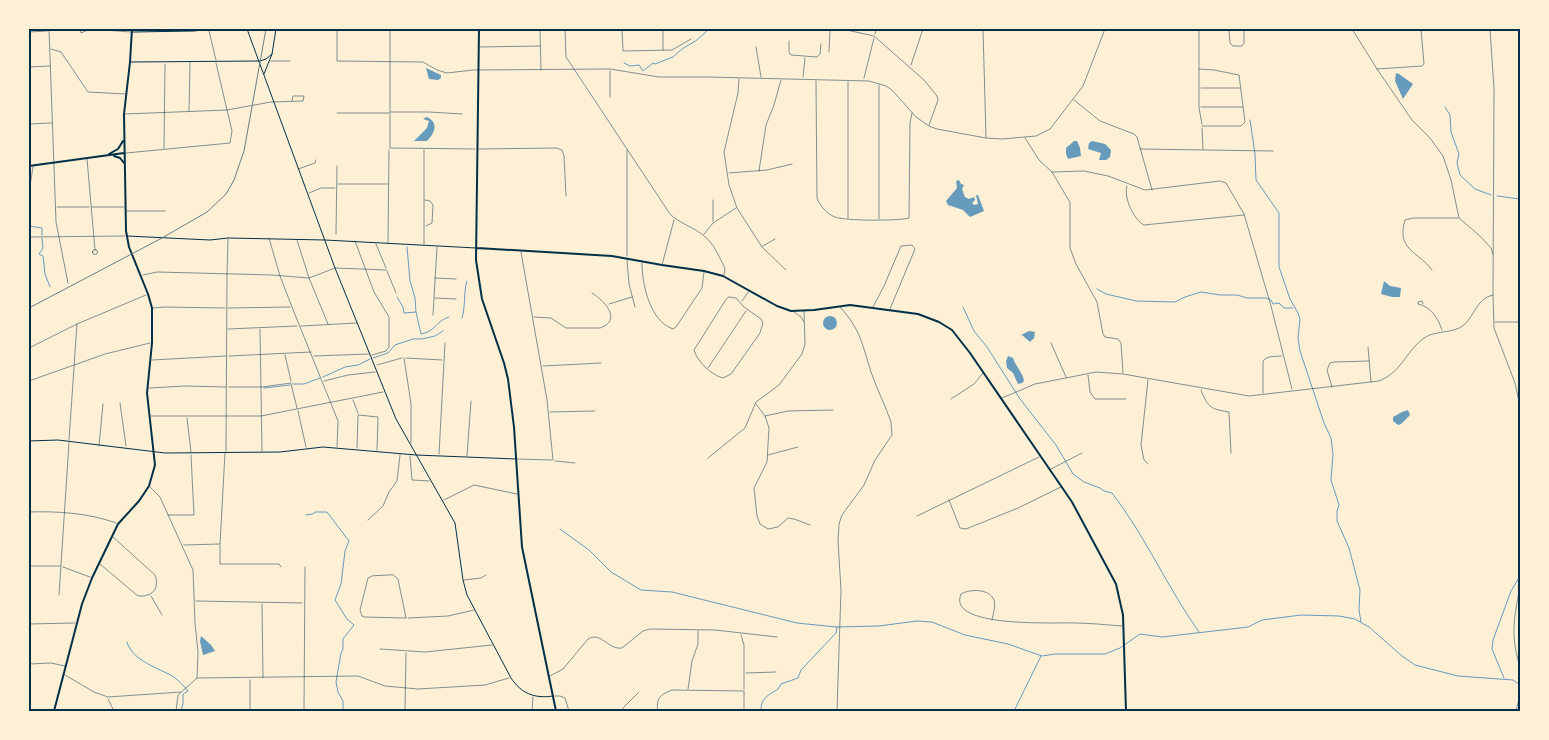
<svg xmlns="http://www.w3.org/2000/svg" width="1549" height="740" viewBox="0 0 1549 740" font-family="'Open Sans',sans-serif">
<style>
.water{fill:#669bbc}
.lines{fill:none;stroke-linecap:round;stroke-linejoin:round}
.stream{stroke:#669bbc;stroke-width:1}
.minor{stroke:#003049;stroke-width:0.5}
.tertiary{stroke:#003049;stroke-width:1}
.secondary{stroke:#003049;stroke-width:2}
.rail{stroke:#657d81;stroke-width:1}
.neatline{fill:none;stroke:#003049;stroke-width:2}
</style>
<rect width="100%" height="100%" fill="#fdf0d5"/>
<!-- water -->
<path class="water" d="M426,68L441,75V78L438,80L429,79Z
M1396,73L1399,74L1413,84L1403,99L1395,81Z
M427,117C439,123 435,133 427,141H414L427,128L429,121L423,119Z
M1074,141H1077L1080,148L1081,156L1068,159L1066,154V148Z
M1092,141L1105,144L1111,150L1110,157L1106,160H1099L1101,153L1088,149L1089,143Z
M959,180L961,184L964,185L962,189L965,197L969,199L974,197L975,200L972,203L974,205L978,204L976,195H978L984,211L970,217L963,210L948,205L946,201L957,188L956,181Z
M1384,281L1390,286L1401,288L1400,297H1392L1381,294Z
M823 323a7 7 0 1 1 14 0a7 7 0 1 1-14 0Z
M1029,331L1035,332L1034,338L1030,342L1022,335L1019,336Z
M1008,356L1013,358C1016,367 1023,373 1024,381L1022,383L1018,384L1013,373L1007,368L1006,361Z
M1408,410L1410,415L1401,424L1398,425L1393,421V417L1402,412Z
M201,636L211,645L215,651L203,655L200,641Z"/>
<g class="lines">
<!-- stream -->
<path class="stream" d="M624,63L630,66L639,65L643,71L653,63L655,64L673,57L682,49L697,40L709,29
M1445,107L1450,115L1451,132L1459,154L1457,163L1460,175L1475,189L1491,195
M1250,120L1255,154L1256,180L1279,213V267L1290,299L1298,313L1300,319L1298,338L1300,351L1324,423L1331,438L1333,454L1331,480L1339,505L1337,511V521L1349,548L1360,590L1359,610L1361,622
M1497,196L1520,199
M29,226L42,228V235
M42,238L43,248L39,254L43,256L45,274L50,287
M407,247L410,281L415,298L416,312
M1097,289L1106,294L1136,301L1175,302L1185,297L1201,292L1220,295H1237L1247,298H1266L1271,300L1273,304L1279,303L1284,308H1293
M397,297L403,307L404,313L416,312L421,334C435,332 437,320 449,317
M963,307L974,331L987,347L1020,399L1056,445L1073,474L1084,482L1100,488L1104,491L1112,493C1146,537 1167,587 1199,632
M462,318C466,306 463,293 467,281
M373,358L388,353L395,345L413,339H422L435,336L443,331
M323,377L345,367L358,365L370,359
M293,384H304L320,378
M264,388L290,385
M306,515L313,514L315,512H327L349,541L345,551L341,584L335,600L347,619L354,625L343,639V649L341,653L336,682L338,692L343,701V711
M560,529L589,550L611,572L641,590L672,592L797,623L836,627L879,626L917,621L932,622L965,635L1008,644L1042,656L1055,654H1105L1120,648L1140,634L1162,637L1248,627L1262,620L1301,615L1339,616L1355,619L1369,627L1402,656L1415,665L1458,676L1513,680L1520,685V695L1516,711
M127,642C132,661 159,668 174,677C179,681 184,686 188,691L183,694V704L181,711
M1504,678L1492,649L1493,640L1511,591L1520,576
M761,711C760,698 769,695 778,689L781,684L798,678L801,670L836,633L837,627
M1014,711L1041,656"/>
<!-- minor -->
<path class="minor" d="M49,29L56,222L68,283
M80,29L81,33L88,30
M89,29L131,32
M337,29V61L423,62L437,70L447,73L473,70L610,69L659,77H708L869,81L886,86L892,90L916,117L929,126L937,129L986,138L1002,139L1036,136L1050,129L1083,86L1105,29
M540,29L541,70
M565,29L566,57L570,63L670,214C679,223 693,227 703,235C714,243 719,257 725,268L724,275
M622,29L623,51L672,50L691,39
M663,29V50
M842,29L874,36L924,80L937,96L938,100L929,125
M983,29L986,137
M1199,29V108L1202,124
M1229,29L1230,43L1233,46H1242L1244,43V29
M1352,29L1377,69L1412,120L1430,138L1443,156L1451,180L1459,218L1481,237L1491,248L1493,254
M1490,29L1494,89L1493,295L1494,328L1515,383L1520,406
M209,31L216,60
M29,32L47,31
M875,34L876,29
M789,41V52L791,55L817,57L820,54L821,44
M480,47L540,46
M756,47L761,77
M51,49L61,52L88,92L126,94
M829,52L830,29
M271,61H290
M911,65L923,29
M29,67L50,66
M1199,69L1214,70L1239,75L1245,122L1241,126H1202
M1377,69L1422,66L1424,64L1421,29
M803,77L805,58
M864,78L874,38
M739,79L738,93L724,152L729,185L737,208L762,247L786,270
M816,81L817,198C820,206 827,214 835,217C845,221 899,221 909,218L910,123L912,113
M848,82V218
M879,85V219
M1201,88H1240
M610,97V71
M1074,100L1100,121L1134,134L1137,137L1152,190
M1201,107H1243
M189,111L190,62
M391,112H429L462,114
M337,113H389
M125,114L227,110L271,102L303,101L304,96H293L292,101
M29,124L52,123
M1202,128L1203,149
M1025,138L1039,160L1052,172L1068,199L1070,202V248L1076,264L1097,302L1103,334L1105,337L1118,339L1121,343L1123,373
M390,147V29
M164,148L165,64
M390,148L475,149
M479,149L556,148L562,150L564,156L566,196
M1140,149L1273,151
M627,150V256
M126,153L230,143L232,131L216,63
M87,159L95,250
M298,169L315,163L316,160
M759,171L766,125L774,105L781,80
M1052,172L1084,171L1108,176L1145,190L1220,181L1226,183L1244,214L1271,306L1292,389
M729,173L767,170L792,164
M338,184H388
M1127,186C1123,197 1134,220 1144,225L1244,215
M29,192L33,167
M309,193L321,188H335
M425,200L430,201L433,205L432,223L426,226
M713,200V221
M57,207H89
M92,207H124
M127,211H165
M336,234L337,166
M704,234L713,223L736,208
M29,237L125,236
M269,238L280,276L292,307L338,421L337,447
M297,240L309,278L328,324
M355,241L374,292L389,317V347L386,351L372,355
M388,243L389,150
M376,244L386,268
M424,244V150
M763,246L775,239
M92.5 252a2.5 2.5 0 1 1 5 0a2.5 2.5 0 1 1-5 0Z
M521,252L547,400L553,460
M627,260L629,284L635,307
M642,263C642,285 650,321 673,329L676,327L702,288L704,272
M662,265L674,220
M1432,270C1418,251 1396,250 1405,220L1413,218H1458
M387,271L396,293
M143,275L157,272L272,275L309,278L335,268L386,270
M435,278L456,279
M29,294L30,303
M729,297L736,298L744,307L761,319L763,323L760,333L731,374L723,378C711,375 697,361 694,350L725,301Z
M435,298L456,299
M742,301L749,291
M609,304L632,297
M1423,304L1422,301L1418,302V304C1431,307 1438,318 1442,330
M873,307L884,286L901,246L912,245L915,249L890,309
M153,308L164,307L225,308
M228,308L290,307
M794,312L801,317L804,322
M433,315L437,247
M534,317L551,318L566,328H600C623,320 604,300 592,293
M1495,322H1520
M301,326L357,323
M228,329L297,326
M260,329L262,451
M1051,343L1066,377
M1368,347L1371,382
M29,348L77,324L146,295
M285,355L291,381
M229,356L311,352
M314,356L369,354
M404,358L411,404V443
M406,358L442,360
M152,360L226,356
M377,365L402,358
M543,366L601,363
M708,368L746,311
M1088,375L1090,392L1095,399H1126
M1148,380L1141,445L1144,460L1148,464
M29,381L105,354L150,343
M324,381L348,375L375,372
M291,384L297,408
M229,387H262L291,383
M1332,387L1327,370L1330,363L1334,362L1369,361
M149,388L185,386L226,387
M1201,390C1208,408 1211,409 1229,412L1231,453
M1263,393V361C1268,355 1275,357 1282,356
M1002,398L1035,384L1096,372L1123,374L1249,396L1379,381C1401,373 1406,351 1424,338C1435,330 1453,334 1464,325C1475,315 1477,298 1493,295
M951,399L974,384L983,373
M353,400L358,413
M120,403L126,446
M756,404L765,416L769,428L767,462L754,488L757,516L760,524L768,529L778,527L788,518L794,519L810,525
M298,411L306,447
M550,412L595,411
M358,415L378,417L377,450
M151,416H261L383,392
M765,416L788,411L833,410
M187,418L191,452
M69,440L77,324
M99,446L103,404
M357,448L358,416
M226,451L227,274L228,239
M439,454L445,343
M768,455L798,447
M410,456L412,480L429,481
M467,456L471,401
M708,458L745,428L756,402L779,385L802,354L805,344L804,311
M517,459L552,460
M555,461L575,463
M1051,469L1082,453
M150,487L160,497L193,570L195,623L198,652L197,678L178,695L176,711
M444,500L474,485L517,494
M949,500L960,528L966,529L1018,508L1061,487
M29,512C57,511 89,513 116,523
M168,515H194L191,455
M917,516L1039,457
M368,520L383,506L389,492L397,481L400,455
M184,545L220,544L225,453
M220,545V564H279L281,567
M100,564L138,596C152,597 160,589 155,575L113,537
M29,566H60
M63,567L90,577
M393,575L398,579L406,618L364,617L362,616L360,610L368,578L372,576Z
M464,580L481,578L486,575
M1520,586C1514,619 1510,635 1520,667
M59,595L69,443
M151,596L162,615
M196,601L302,603
M262,604L263,678
M408,618L448,616L474,610
M992,620C993,614 996,606 994,600C989,588 969,589 961,594C946,629 1059,622 1075,623C1091,623 1106,625 1122,626
M29,624L75,623
M741,635L744,645V689
M380,649L425,652L492,645
M29,664L51,663L65,666
M746,673L776,672
M65,675L94,692L108,697L181,692
M550,676L563,669L588,639C601,631 608,650 622,648L643,631L650,629L715,630L777,637
M197,678L358,676L385,686L418,689L485,685L509,678
M250,680V711
M688,689L692,661L698,644V631
M555,696H560L565,698L569,711
M108,699L114,711
M304,711L305,567
M405,711L406,653
M532,711L533,697
M620,711L639,692
M658,711C655,699 661,694 672,690L744,691
M744,711V692
M837,711L841,590L838,541L839,524L842,515L864,485L875,460L892,435L891,422C885,405 877,389 871,372C862,344 861,330 840,307"/>
<!-- tertiary -->
<path class="tertiary" d="M247,29L335,268L396,419L455,523L463,580L467,595L511,678C521,693 534,699 553,696
M133,32L194,31L209,29
M131,62L260,61L266,59L272,54
M264,74L272,54L276,29
M127,236L210,240L228,238L325,240L476,248
M29,441L58,440L165,453L280,452L323,447L416,455L516,459"/>
<!-- secondary -->
<path class="secondary" d="M479,29L476,260L482,299L504,363L508,379L514,427L522,547L556,711
M109,154L118,149L123,141
M114,156L120,158L124,163
M29,166L124,153
M477,248L612,256L662,265L704,271L723,276L777,306L791,311L814,310L850,305L918,314L939,322L952,330L970,353L1072,502L1116,584L1123,615L1126,711
M54,711L82,604L92,578L118,524L139,501L149,486L155,465L147,393L152,343V308L148,294L129,247L126,231L124,114L130,62L132,29"/>
<!-- rail -->
<path class="rail" d="M29,308L162,238L207,212L226,194L234,180L244,151L266,29"/>
</g>
<!-- border -->
<rect width="1549" height="740" fill="none" stroke="#fdf0d5" stroke-width="60"/>
<rect x="30" y="30" width="1489" height="680" class="neatline"/>
</svg>
